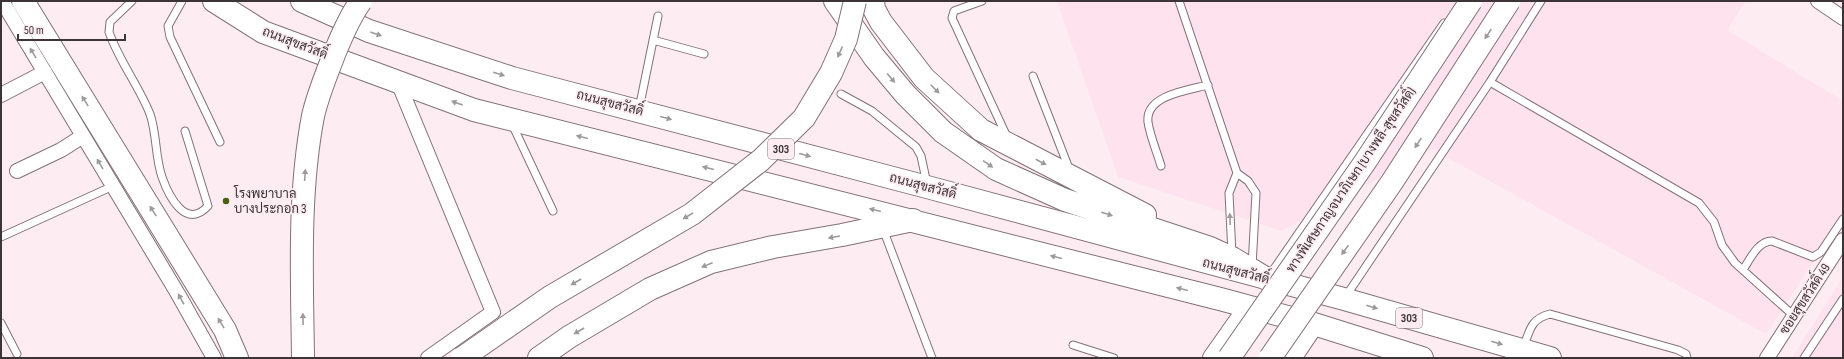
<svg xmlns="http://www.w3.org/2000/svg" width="1844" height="359" viewBox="0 0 1844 359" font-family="'Sofia Sans Condensed',Sarabun,sans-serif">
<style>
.built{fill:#fee2ed}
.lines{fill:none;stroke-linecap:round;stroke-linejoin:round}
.lane-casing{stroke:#837178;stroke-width:9}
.street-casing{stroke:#837178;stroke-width:16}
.secondary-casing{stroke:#837178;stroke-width:22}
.primary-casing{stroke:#837178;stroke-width:24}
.highway-casing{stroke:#837178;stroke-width:24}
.lane{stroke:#fff;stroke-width:7}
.street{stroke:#fff;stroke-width:14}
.secondary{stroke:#fff;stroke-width:20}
.primary{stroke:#fff;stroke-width:22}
.highway{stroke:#fff;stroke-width:22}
.highway-bridge-casing{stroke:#837178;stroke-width:24;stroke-linecap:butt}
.highway-bridge{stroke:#fff;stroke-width:22}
.oneway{fill:#9e9a9b}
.poi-dot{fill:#496210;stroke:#fdedf3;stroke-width:1.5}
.labels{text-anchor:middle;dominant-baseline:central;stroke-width:3.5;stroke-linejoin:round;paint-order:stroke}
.shield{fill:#fdedf3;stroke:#766c6f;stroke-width:1}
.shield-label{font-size:12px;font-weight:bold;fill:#3c3437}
.street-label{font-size:13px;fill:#3c3437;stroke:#fdedf3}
.poi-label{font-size:13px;fill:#3c3437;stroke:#fdedf3;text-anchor:start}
</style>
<rect width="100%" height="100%" fill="#fdedf3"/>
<!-- built -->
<path class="built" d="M1057,1H1746L1727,30L1843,101V217L1766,334L1432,149L1282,231L1118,177Z
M1843,277V358H1792Z"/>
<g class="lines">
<!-- lane casing -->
<g class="lane-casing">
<path id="lane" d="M132,1L110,22L109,32C119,61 139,86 150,114C157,134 155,157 162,177C169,197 186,230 208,206L185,131
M182,1L168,26L170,37L220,142
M982,1L954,11L952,18L1007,137
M1179,1L1237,173
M653,40L704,54
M1033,76L1070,171
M1490,82L1699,203L1714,222L1722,245L1735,263L1794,316
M841,94L872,111L916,147L921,156L927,184
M639,109L658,16
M512,124L553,211
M1161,166C1157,152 1150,136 1148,122C1145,95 1189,90 1208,85
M883,229L932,358
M1,237L113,186
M1232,254L1229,193L1237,173L1248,181L1256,193L1252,267
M1743,270C1750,259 1758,241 1772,241L1813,257L1821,252L1843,219
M1269,276L1444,23
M1346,296L1490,82L1541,1
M1,323L17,354
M1073,345L1114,358
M1523,348C1530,331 1530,319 1550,314L1678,350L1686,354L1687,358
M1804,358L1843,299"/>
</g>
<!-- street casing -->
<g class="street-casing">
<path id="street" d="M2,1L178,294L214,358
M1818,1L1843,18
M398,82L493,312L428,358
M1,95L45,72
M17,171L61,150L83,136
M1767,358L1843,240"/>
</g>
<!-- secondary casing -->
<g class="secondary-casing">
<path id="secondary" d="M1213,358L1249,307
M1291,358L1314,324"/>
</g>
<!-- primary casing -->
<g class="primary-casing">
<path id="primary" d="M214,1L263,32L474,110L1220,299L1314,324L1422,358
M302,1L369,31L512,78L927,187L1344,299L1550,358"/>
</g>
<!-- highway casing -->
<g class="highway-casing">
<path id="highway" d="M23,1L225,330L237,358
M835,1L874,57L905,94L943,132L996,169L1065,200L1210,248L1232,258L1267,279
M873,1L874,9L881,22L924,78L981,130L1145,215
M539,358L569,337L650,289L711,262L773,247L842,235L913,220"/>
</g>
<!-- lane -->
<use href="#lane" class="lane"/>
<!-- street -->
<use href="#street" class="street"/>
<!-- secondary -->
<use href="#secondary" class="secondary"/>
<!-- primary -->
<use href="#primary" class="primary"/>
<!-- highway -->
<use href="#highway" class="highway"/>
<!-- highway-bridge casing -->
<g class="highway-bridge-casing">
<path id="highway-bridge" d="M303,358C302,277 298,195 313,116C318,94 327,73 335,52C342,35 350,16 361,1
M462,358L550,297L692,214L761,160L804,118L831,73L846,39L855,1
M1229,358L1365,162L1471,1
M1270,358L1392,182L1509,1"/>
</g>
<!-- highway-bridge -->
<use href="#highway-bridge" class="highway-bridge"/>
</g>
<!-- one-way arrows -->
<defs><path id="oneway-solid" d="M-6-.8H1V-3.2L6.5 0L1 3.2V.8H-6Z"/></defs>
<g class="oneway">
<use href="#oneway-solid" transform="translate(376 34) rotate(19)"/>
<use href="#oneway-solid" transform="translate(1488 34) rotate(123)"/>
<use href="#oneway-solid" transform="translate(840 52) rotate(114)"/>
<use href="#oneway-solid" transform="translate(33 53) rotate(-121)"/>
<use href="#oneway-solid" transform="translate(499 74) rotate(17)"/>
<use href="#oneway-solid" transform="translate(891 78) rotate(50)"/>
<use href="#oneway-solid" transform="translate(935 89) rotate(45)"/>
<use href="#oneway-solid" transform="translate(85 101) rotate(-122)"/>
<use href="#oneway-solid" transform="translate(457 103) rotate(-160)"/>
<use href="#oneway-solid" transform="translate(666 118) rotate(15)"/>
<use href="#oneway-solid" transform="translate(582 137) rotate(-166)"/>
<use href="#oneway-solid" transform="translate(1418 143) rotate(123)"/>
<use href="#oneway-solid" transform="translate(805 155) rotate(15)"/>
<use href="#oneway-solid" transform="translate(1041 162) rotate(28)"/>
<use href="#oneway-solid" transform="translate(100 164) rotate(-121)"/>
<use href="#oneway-solid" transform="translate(988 164) rotate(35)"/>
<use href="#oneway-solid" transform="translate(708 168) rotate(-166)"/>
<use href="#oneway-solid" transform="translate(305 175) rotate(-86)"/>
<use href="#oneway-solid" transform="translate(875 210) rotate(-166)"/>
<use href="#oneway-solid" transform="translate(153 211) rotate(-122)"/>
<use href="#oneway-solid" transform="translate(1107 214) rotate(18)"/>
<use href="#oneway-solid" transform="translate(688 216) rotate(149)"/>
<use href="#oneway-solid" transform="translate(1230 219) rotate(-92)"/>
<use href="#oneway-solid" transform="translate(834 237) rotate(170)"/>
<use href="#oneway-solid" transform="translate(1345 250) rotate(125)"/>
<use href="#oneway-solid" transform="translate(1056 257) rotate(-166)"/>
<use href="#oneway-solid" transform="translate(707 265) rotate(158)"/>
<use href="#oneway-solid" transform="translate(576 282) rotate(150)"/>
<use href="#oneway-solid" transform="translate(1182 289) rotate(-166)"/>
<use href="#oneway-solid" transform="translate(181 299) rotate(-119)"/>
<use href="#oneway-solid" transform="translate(1372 307) rotate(16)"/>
<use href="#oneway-solid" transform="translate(303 319) rotate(-91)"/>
<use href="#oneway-solid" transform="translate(221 323) rotate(-121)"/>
<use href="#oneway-solid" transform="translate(579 331) rotate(150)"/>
<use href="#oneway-solid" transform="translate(1497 343) rotate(16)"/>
</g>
<!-- markers -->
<circle class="poi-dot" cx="226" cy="201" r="4"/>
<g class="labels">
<!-- shield labels -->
<g class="shield">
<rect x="768" y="139" width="26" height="20" rx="3"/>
<rect x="1396" y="308" width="26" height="20" rx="3"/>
</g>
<g class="shield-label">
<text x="781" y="149">303</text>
<text x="1409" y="318">303</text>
</g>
<!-- street labels -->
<g class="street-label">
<text transform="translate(295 43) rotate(21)">ถนนสุขสวัสดิ์</text>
<text transform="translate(610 103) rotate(15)">ถนนสุขสวัสดิ์</text>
<text transform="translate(1351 180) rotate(-56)">ทางพิเศษกาญจนาภิเษก (บางพลี-สุขสวัสดิ์)</text>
<text transform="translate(923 186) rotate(15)">ถนนสุขสวัสดิ์</text>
<text transform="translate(1236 271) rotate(15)">ถนนสุขสวัสดิ์</text>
<text transform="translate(1805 299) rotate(-57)">ซอยสุขสวัสดิ์ 49</text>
</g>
<!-- poi labels -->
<g class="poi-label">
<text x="234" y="194">โรงพยาบาล<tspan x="234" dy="15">บางประกอก 3</tspan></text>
</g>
</g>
<!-- border -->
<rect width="1844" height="359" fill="none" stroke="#3c3437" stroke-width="4"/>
<!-- scale -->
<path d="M18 34v6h107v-6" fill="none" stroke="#3c3437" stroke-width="2"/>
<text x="24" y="34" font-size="12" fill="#3c3437" stroke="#fdedf3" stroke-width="3" paint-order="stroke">50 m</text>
</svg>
